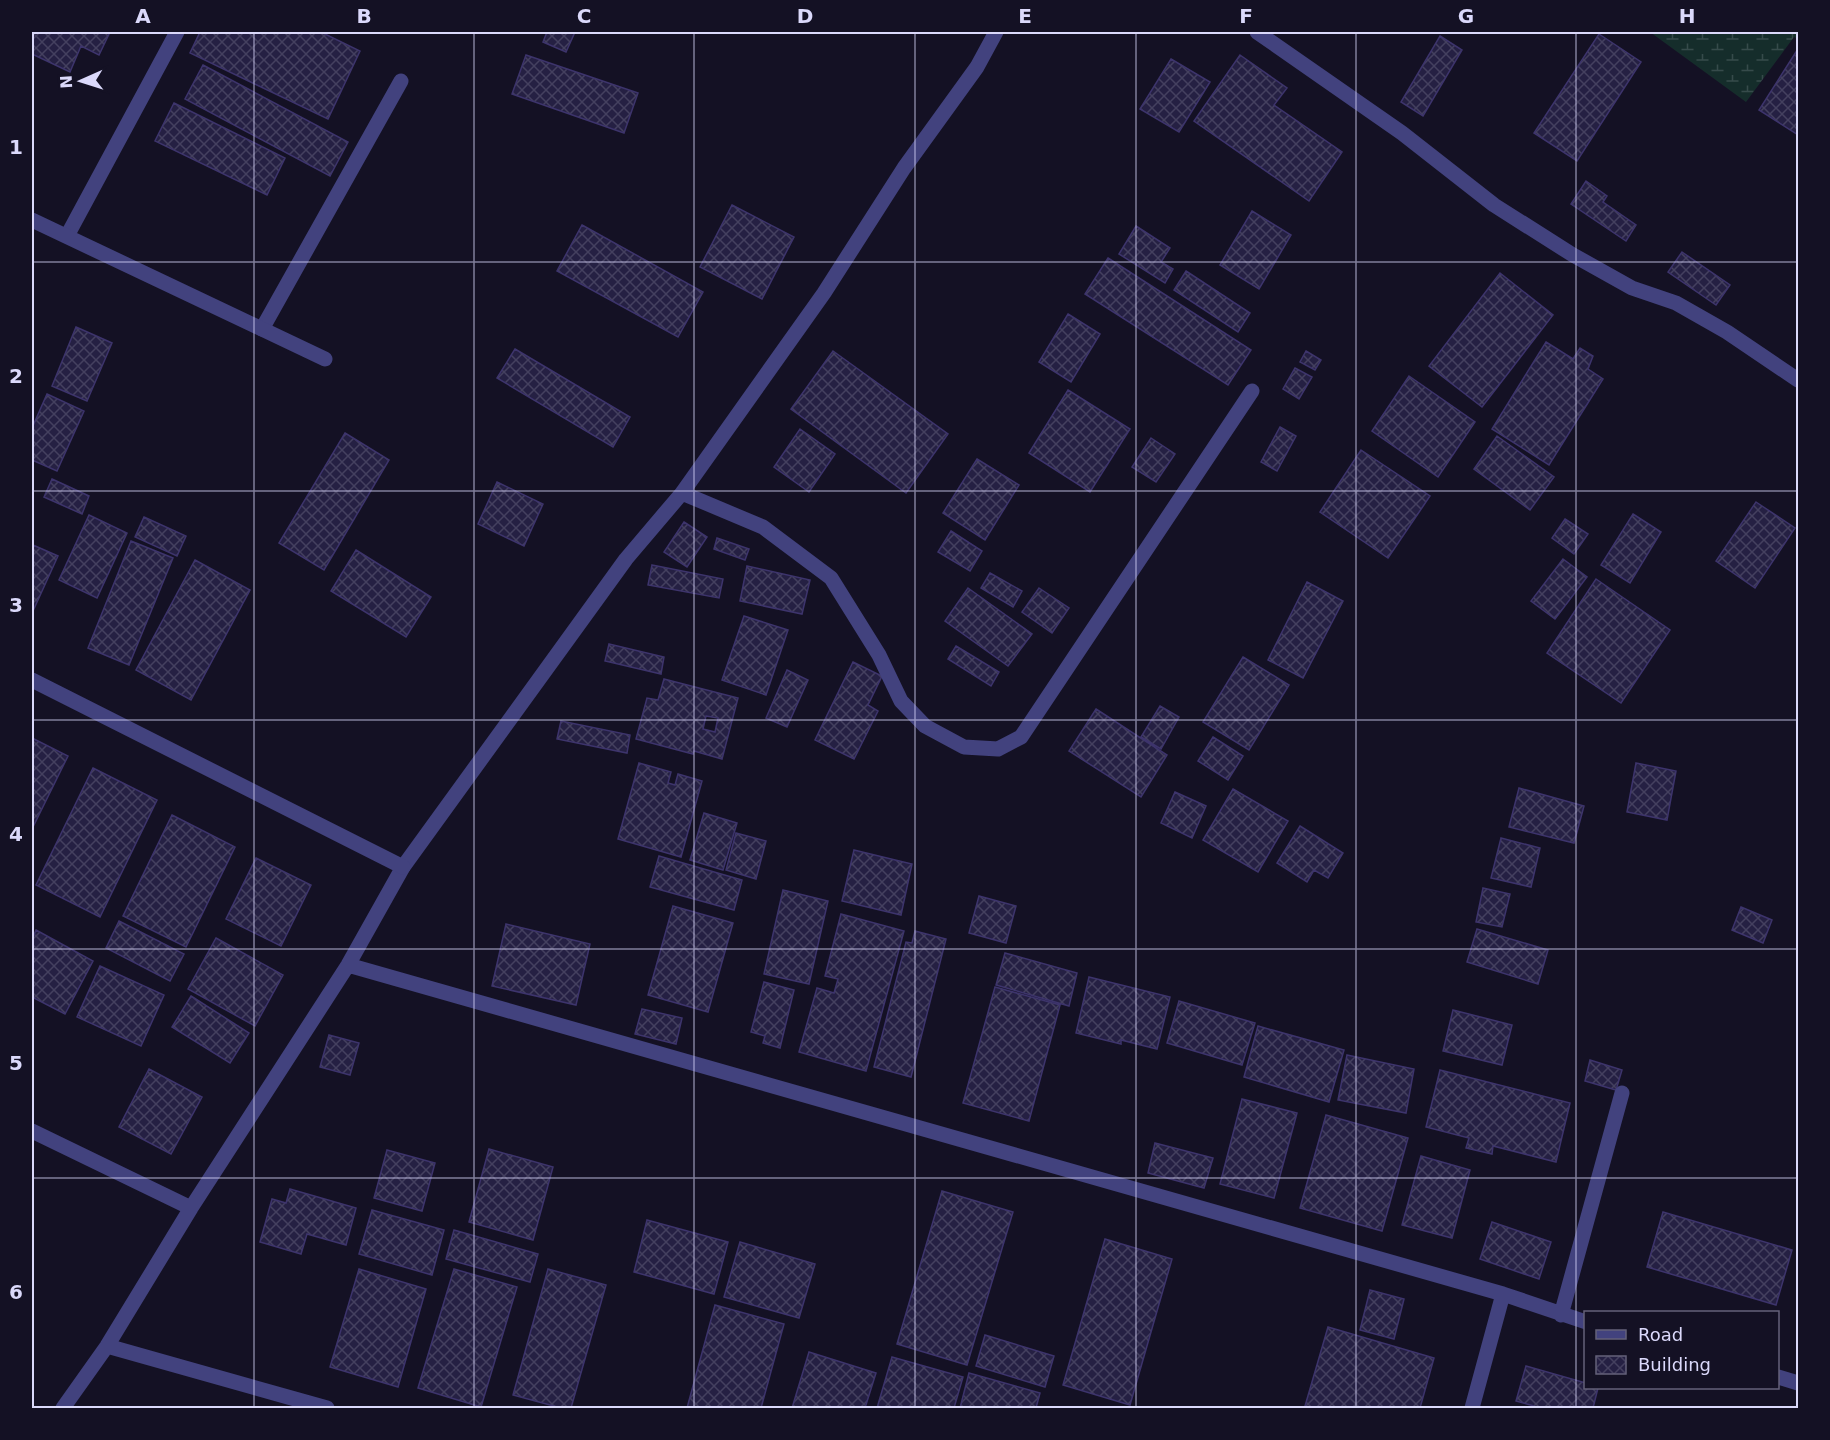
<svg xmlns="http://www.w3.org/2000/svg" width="1830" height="1440" viewBox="0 0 1830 1440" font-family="'DejaVu Sans',sans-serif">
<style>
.wetland{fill:url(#wetland-marsh)}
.building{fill:url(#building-cross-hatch);stroke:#3d346c;stroke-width:1.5;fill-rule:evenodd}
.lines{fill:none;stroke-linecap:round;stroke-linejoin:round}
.service{stroke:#42427e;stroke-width:15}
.minor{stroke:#42427e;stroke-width:15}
.tertiary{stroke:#42427e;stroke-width:15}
.grid{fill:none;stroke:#dbd9fb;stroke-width:1.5;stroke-opacity:0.55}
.neatline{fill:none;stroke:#dbd9fb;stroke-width:2}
.grid-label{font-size:20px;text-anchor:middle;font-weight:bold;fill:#dbd9fb}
</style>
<defs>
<pattern id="wetland-marsh" width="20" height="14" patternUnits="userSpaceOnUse" patternTransform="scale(1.5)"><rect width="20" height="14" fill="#152d2b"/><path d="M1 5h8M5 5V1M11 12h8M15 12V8" fill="none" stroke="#364b4b"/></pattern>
<pattern id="building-cross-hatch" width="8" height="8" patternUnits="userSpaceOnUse" patternTransform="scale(1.5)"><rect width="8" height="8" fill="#252043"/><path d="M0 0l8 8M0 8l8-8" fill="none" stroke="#44405f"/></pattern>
</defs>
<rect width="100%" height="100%" fill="#141124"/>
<!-- wetland -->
<path class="wetland" d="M1650,32H1798V39L1794,37L1746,102Z"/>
<!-- building -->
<path class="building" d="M32,32H110L99,55L81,46L70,72L32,54Z
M200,32H321L360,51L328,119L190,53Z
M547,32H575L566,52L543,42Z
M1599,34L1641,62L1577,161L1534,133Z
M1440,36L1462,50L1423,116L1401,102Z
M1796,52L1798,54V135L1759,110Z
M526,55L638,93L624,133L512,94Z
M1240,55L1287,88L1274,105L1342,152L1309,201L1194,121Z
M1171,59L1210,82L1179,132L1140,109Z
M203,65L348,142L330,176L185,99Z
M174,103L285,158L267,195L155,141Z
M1586,181L1607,196L1603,202L1636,225L1626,241L1571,204Z
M732,205L794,237L762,299L700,267Z
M1252,211L1291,235L1259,289L1220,265Z
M582,225L703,292L678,337L557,271Z
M1136,226L1170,248L1161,262L1173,269L1165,283L1119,254Z
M1682,252L1730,285L1716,305L1668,272Z
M1108,258L1251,350L1228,385L1085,294Z
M1186,271L1250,313L1238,332L1174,290Z
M1500,273L1553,315L1482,407L1429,366Z
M1068,314L1100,334L1071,382L1039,362Z
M76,327L112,343L87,401L52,386Z
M1546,342L1573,359L1580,348L1593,356L1588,369L1603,379L1549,465L1492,429Z
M515,349L630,417L613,447L497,378Z
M833,351L948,434L906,493L791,409Z
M1306,351L1321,360L1315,370L1300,362Z
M1295,368L1312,377L1299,399L1283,389Z
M1409,376L1475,422L1438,477L1372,431Z
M1068,390L1130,429L1090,492L1029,453Z
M47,394L84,411L57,471L32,460V428Z
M1280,427L1296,436L1277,471L1261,462Z
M800,429L835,454L809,492L774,467Z
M345,433L389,460L324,570L279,543Z
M1497,436L1554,477L1530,510L1474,469Z
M1151,438L1175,454L1156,482L1132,467Z
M1361,450L1430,496L1388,558L1320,512Z
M977,459L1019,485L985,540L943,513Z
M52,479L89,496L82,514L44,497Z
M497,482L543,504L524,546L478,524Z
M1756,502L1795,528L1755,588L1716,561Z
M1633,514L1661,532L1630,583L1601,565Z
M89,515L127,533L97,598L59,580Z
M144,517L186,536L177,556L135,537Z
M1565,519L1588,534L1574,554L1552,538Z
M684,522L707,537L687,567L664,552Z
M951,531L982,551L970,571L938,552Z
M717,538L749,549L745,560L714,549Z
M131,541L173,558L129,665L88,648Z
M33,545L58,556L33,611L32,610V549Z
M356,550L431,597L406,637L331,591Z
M1563,559L1587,577L1555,619L1531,601Z
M195,560L250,590L191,700L136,670Z
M652,565L723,579L719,598L648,585Z
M747,566L810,580L802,614L740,601Z
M990,573L1022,591L1013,607L981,588Z
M1596,579L1670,630L1621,703L1547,653Z
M1307,582L1343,601L1303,678L1268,660Z
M968,588L1032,634L1008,666L945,621Z
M1039,588L1069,608L1052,633L1022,612Z
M744,616L788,630L766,695L722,680Z
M609,644L664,657L661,674L605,661Z
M956,646L999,672L991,686L948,659Z
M1243,657L1289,685L1249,750L1203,722Z
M853,662L882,676L868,705L878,711L854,759L815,740Z
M787,670L808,680L787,727L766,718Z
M664,679L738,698L722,759L694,751L693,754L636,739L647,698L658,700ZM706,716L718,718L715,732L703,729Z
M1160,706L1179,717L1161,749L1141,737Z
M1096,709L1167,755L1141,797L1069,751Z
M561,721L630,735L627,753L557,739Z
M1213,737L1243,756L1228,780L1198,761Z
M32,738L68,756L32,829Z
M639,763L671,772L668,783L675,785L678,774L702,781L681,857L618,839Z
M1636,763L1676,771L1667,820L1627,812Z
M93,768L157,800L100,917L36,885Z
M1519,788L1584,806L1574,843L1509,827Z
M1233,789L1288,821L1258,872L1203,840Z
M1175,792L1206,806L1192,838L1161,823Z
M704,813L737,823L723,870L690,860Z
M172,815L235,847L186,947L123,916Z
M1300,826L1343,853L1328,878L1314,870L1307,882L1277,863Z
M736,833L766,841L756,879L726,870Z
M1501,838L1540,848L1531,887L1491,878Z
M854,850L912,864L901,915L842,901Z
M659,856L742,880L734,910L650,887Z
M256,858L311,885L281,946L226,919Z
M1483,888L1510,894L1502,927L1476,922Z
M783,890L828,901L809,984L764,974Z
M979,896L1016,906L1006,943L969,933Z
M673,906L733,923L708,1012L648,995Z
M1741,907L1772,920L1763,943L1732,930Z
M841,914L904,931L866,1071L799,1052L817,988L834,993L838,979L825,976Z
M119,921L184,954L170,981L106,948Z
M506,924L590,944L576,1005L492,986Z
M1477,929L1548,950L1538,984L1467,962Z
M36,930L93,961L65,1014L32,997V940Z
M915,931L946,939L911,1077L874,1067L906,942L912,943Z
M216,938L283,975L255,1026L188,989Z
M1005,953L1077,973L1069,1006L996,985Z
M100,966L164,995L141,1046L77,1017Z
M1089,977L1170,997L1157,1049L1121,1040V1044L1076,1033Z
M764,982L794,990L780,1048L763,1043L765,1036L751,1032Z
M995,987L1060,1005L1029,1121L963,1103Z
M191,996L249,1033L230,1063L172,1027Z
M1179,1001L1255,1023L1242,1065L1167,1043Z
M642,1009L682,1018L676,1044L635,1034Z
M1453,1010L1512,1025L1502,1065L1443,1051Z
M1258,1026L1344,1050L1329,1102L1244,1077Z
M329,1035L359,1043L350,1075L320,1067Z
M1347,1055L1414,1069L1406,1113L1338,1100Z
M1590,1060L1622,1070L1616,1090L1585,1081Z
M149,1069L202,1097L171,1154L119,1127Z
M1440,1070L1570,1103L1556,1162L1493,1146L1492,1154L1466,1148L1469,1138L1426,1127Z
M1242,1099L1297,1113L1274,1198L1220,1184Z
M1326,1115L1408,1138L1382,1231L1300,1208Z
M1155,1143L1213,1158L1204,1188L1148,1173Z
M489,1149L553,1167L533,1240L469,1222Z
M387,1150L435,1163L422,1211L374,1198Z
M1421,1156L1470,1170L1452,1238L1402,1225Z
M290,1189L356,1208L346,1245L307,1234L301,1254L260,1242L272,1199L286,1203Z
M942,1191L1013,1212L967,1365L897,1344Z
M372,1210L444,1230L432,1275L359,1254Z
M1663,1212L1792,1250L1776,1305L1647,1267Z
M647,1220L728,1242L714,1294L634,1272Z
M1492,1222L1551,1242L1539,1279L1480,1259Z
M454,1230L538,1254L530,1282L446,1259Z
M1105,1239L1172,1259L1130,1405L1063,1385Z
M740,1242L815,1264L799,1318L724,1297Z
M359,1269L426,1289L398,1387L330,1367Z
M454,1269L517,1287L481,1407L418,1388Z
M548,1269L606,1285L571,1408H561L513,1395Z
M1370,1290L1404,1299L1394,1339L1360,1330Z
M715,1305L784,1324L761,1408H687Z
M1328,1327L1434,1358L1420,1408H1312L1305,1406Z
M985,1335L1054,1356L1045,1387L976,1366Z
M809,1352L876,1373L865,1408H792Z
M892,1357L963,1377L954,1408H877Z
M1526,1366L1586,1383V1388H1598L1593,1408H1533L1534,1406L1516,1401Z
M969,1373L1040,1393L1036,1408H960Z"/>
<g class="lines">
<!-- service -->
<path class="service" d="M67,236L177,32
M262,329L401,81"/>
<!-- minor -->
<path class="minor" d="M1257,32L1402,133L1494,205L1573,255L1632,288L1676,303L1727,332L1798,380
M32,220L325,359
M682,493L763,527L831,578L879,655L901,701L925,726L964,747L998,749L1021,737L1252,391
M348,965L1503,1294L1586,1322
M32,1131L191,1208
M1561,1315L1622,1093
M107,1346L327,1408
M1778,1377L1798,1383
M63,1408L107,1346L191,1208L348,965L403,867L626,559L682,493L824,293L904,168L977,67L996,32
M1472,1408L1503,1294"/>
<!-- tertiary -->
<path class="tertiary" d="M32,680L403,867"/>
</g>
<!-- grid -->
<path class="grid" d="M254,32V1408M474,32V1408M694,32V1408M915,32V1408M1136,32V1408M1356,32V1408M1576,32V1408M32,262H1798M32,491H1798M32,720H1798M32,949H1798M32,1178H1798"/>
<!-- border -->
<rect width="1830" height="1440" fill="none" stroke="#141124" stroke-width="66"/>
<!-- legend -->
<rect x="1584" y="1311" width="195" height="78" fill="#141124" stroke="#64617a" stroke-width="1.5"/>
<rect x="1596" y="1330" width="30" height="9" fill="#42427e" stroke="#64617a" stroke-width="1.5"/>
<text x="1638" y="1341" font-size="18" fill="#dbd9fb">Road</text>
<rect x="1596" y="1356" width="30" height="18" fill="url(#building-cross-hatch)" stroke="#64617a" stroke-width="1.5"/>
<text x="1638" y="1371" font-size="18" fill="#dbd9fb">Building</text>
<!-- north arrow -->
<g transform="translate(81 81) rotate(267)" stroke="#141124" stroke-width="4.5" paint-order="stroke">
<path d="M0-4.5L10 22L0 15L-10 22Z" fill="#dbd9fb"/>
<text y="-9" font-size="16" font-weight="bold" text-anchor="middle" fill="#dbd9fb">N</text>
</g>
<rect x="33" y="33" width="1764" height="1374" class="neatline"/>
<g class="grid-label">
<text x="143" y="23">A</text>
<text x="364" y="23">B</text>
<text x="584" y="23">C</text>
<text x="805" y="23">D</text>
<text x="1025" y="23">E</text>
<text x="1246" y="23">F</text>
<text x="1466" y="23">G</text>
<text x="1687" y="23">H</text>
<text x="16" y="154">1</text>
<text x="16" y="383">2</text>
<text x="16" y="612">3</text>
<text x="16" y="841">4</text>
<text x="16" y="1070">5</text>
<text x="16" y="1299">6</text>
</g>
</svg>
